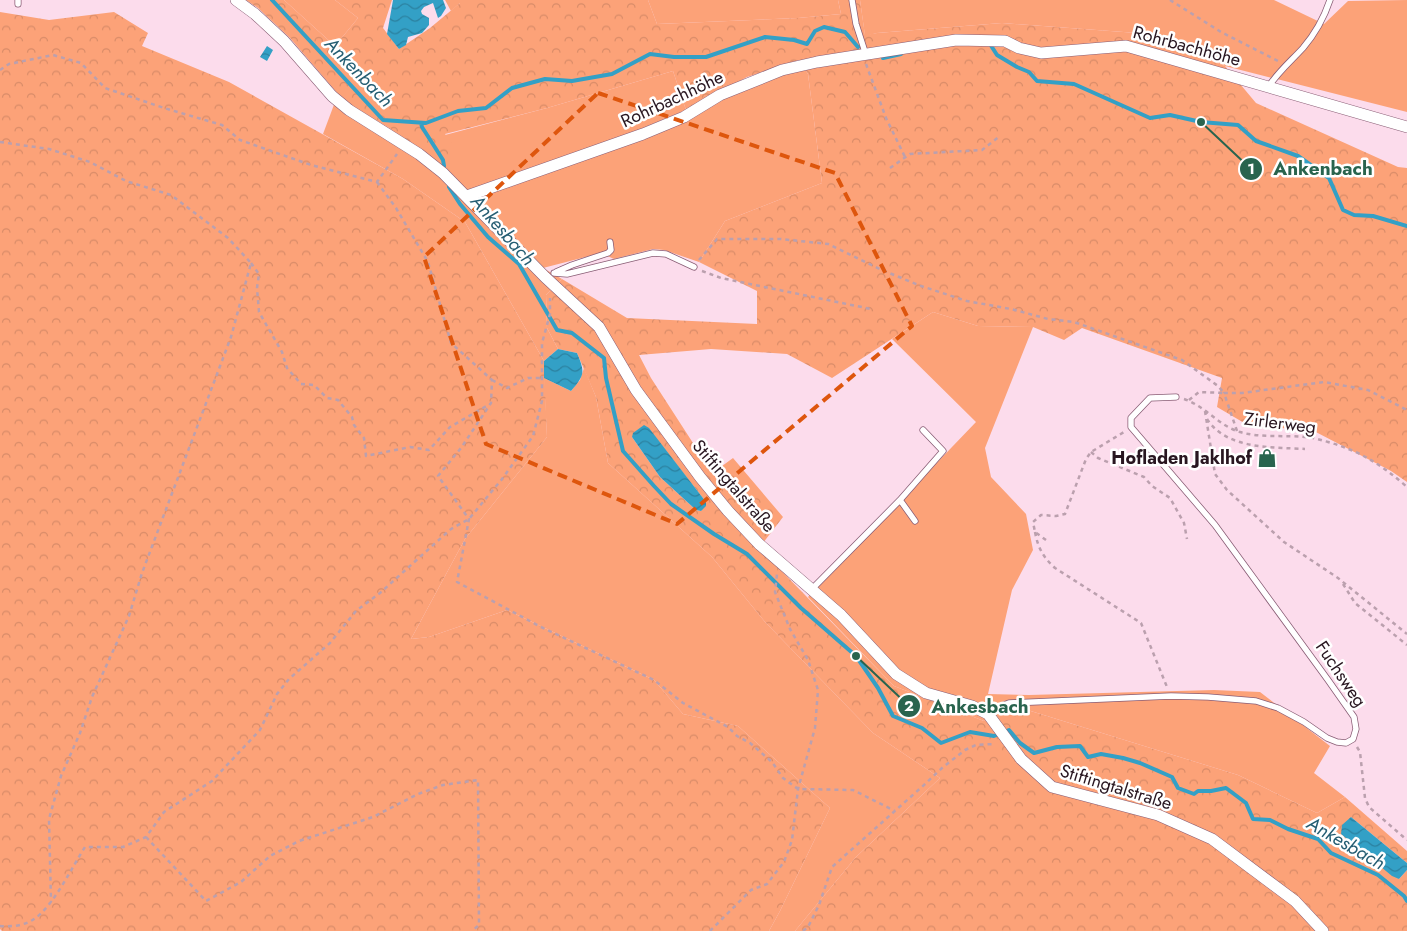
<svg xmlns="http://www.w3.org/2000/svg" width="1407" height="931" viewBox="0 0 1407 931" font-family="Jost,sans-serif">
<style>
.green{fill:#fca278}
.forest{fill:url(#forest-crowns);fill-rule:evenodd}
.water{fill:url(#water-waves)}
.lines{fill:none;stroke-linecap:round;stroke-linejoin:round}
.stream{stroke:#33a0c6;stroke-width:4}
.service-casing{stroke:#895d75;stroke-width:7}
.minor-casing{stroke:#895d75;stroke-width:12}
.path{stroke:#bba0ae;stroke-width:2.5;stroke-dasharray:4 4;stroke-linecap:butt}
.service{stroke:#fff;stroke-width:5.5}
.minor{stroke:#fff;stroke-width:11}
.marked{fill:none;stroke:#de560d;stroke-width:4;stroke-dasharray:10 6;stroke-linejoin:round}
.labels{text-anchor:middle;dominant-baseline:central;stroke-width:5;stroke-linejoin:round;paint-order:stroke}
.street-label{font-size:18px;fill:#281620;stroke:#fff}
.poi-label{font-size:18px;font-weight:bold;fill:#281620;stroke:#fff;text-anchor:end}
.water-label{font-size:19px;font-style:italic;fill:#265e73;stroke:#fff}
.leader{fill:none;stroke:#29644e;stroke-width:2}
.callout-dot{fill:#29644e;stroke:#fff;stroke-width:2}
.mark-label{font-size:15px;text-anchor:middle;font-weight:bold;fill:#fff}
.callout-label{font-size:19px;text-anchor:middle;font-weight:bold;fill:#29644e;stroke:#fff;stroke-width:5;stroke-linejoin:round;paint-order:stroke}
</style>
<defs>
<pattern id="forest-crowns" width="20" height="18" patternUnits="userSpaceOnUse" patternTransform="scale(1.25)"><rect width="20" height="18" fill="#fca278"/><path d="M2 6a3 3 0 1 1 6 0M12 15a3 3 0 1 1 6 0" fill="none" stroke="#d88b68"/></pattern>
<pattern id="water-waves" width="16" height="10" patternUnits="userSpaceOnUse" patternTransform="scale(1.25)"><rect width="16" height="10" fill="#33a0c6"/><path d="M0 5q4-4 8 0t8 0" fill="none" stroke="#2b81a0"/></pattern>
</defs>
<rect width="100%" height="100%" fill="#fcdcec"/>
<!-- green -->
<path class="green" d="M284,0H335L358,18L335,46Z
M445,0H460V3L451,11Z
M648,0H838L841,14L798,18L657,24Z
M860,0H1274L1324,24L1348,1L1407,0V112L1225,66L1137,33L1002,23L877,33L865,36Z
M804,68L808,74L822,183L725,221L699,262L664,250L653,249L614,259L601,253L543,268L562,279L546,295L547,328L558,349L544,361L465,222L403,179L323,134L338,94L352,106L391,129L445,135L547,108L673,71L686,110L629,134L719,101L746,88Z
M933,312L978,326L1033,327L985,448L991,477L1026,514L1033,550L1012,590L988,694L1029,695L1214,690L1260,692L1330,746L1314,773L1345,797L1317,813L1238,775L1021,708L984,721L894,686L808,597L976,422L892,339Z
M584,368L596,397L608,463L712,557L765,622L873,733L940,778L856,857L795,931H769L780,911L830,808L738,726L683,714L654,680L507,610L429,637L411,639L465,539L547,437L544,378L571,391L580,380Z"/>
<!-- forest -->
<path class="forest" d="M246,0H284L335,46L358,18L335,0H392L383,28L399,49L430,28L460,3V0H648L657,24L798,18L841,14L838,0H860L865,35L877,33L1002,23L1137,33L1225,66L1256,103L1398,167L1407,168V482L1391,471L1310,429L1251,427L1217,407L1222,378L1082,328L1064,340L1033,327L978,326L933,312L832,378L787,354L711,349L639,355L651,378L693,443L718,469L733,458L783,517L759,548L894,686L984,721L1021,708L1238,775L1317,813L1345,797L1407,851V863L1351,817L1399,879L1407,870V931H795L856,857L940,778L873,733L765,622L712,557L608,463L596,397L577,353L558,349L547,328L546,295L562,279L627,318L757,324V291L699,262L725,221L822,183L808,74L799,60L747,77L686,110L673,71L547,108L445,134L460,153L445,169L391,129L352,106L338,94L290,38L258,8ZM648,428L706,502L701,511L696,510L660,477L632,437Z
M0,12L49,20L114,12L148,33L142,46L229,82L403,179L465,222L544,361L547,437L465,539L411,639L429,637L507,610L654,680L683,714L738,726L830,808L780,911L769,931H2L0,929Z"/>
<!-- water -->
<path class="water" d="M393,0H443L446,8L441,16L438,18L433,3L424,7L421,11L422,14L429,18V25L422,33L408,37L406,45L399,49L387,34Z
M267,46L273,50L267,61L260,57Z
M558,349L577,353C585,372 585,375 571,391L544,378V361Z
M644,425L649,428L706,502V506L701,511L696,510L660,477L632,437L633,433Z
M1351,817L1407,863V870L1399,879L1392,876L1341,834L1342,825Z"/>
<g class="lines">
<!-- stream -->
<path class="stream" d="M272,0L383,120L426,123L458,111L486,108L512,88L545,79L572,81L612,74L650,54L674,57H706L765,37L794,40L807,44L815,31L824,27L845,32L858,47
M990,44L997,55L1017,67L1029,72L1037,81L1074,84L1150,118L1170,115L1201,122L1238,125L1256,141L1298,156L1329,178L1343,210L1354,215L1373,216L1407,226
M883,58L901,54
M421,123L422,127L443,160L444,166
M449,187L460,204L488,237L519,264L557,330L572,333L604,358L606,378L623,451L654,486L671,504L714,534L747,554L801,608L856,656L878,688L893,716L922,728L941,743L970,732L994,736L1009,730L1020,743L1034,753L1057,747L1080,746L1088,757L1101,754L1123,758L1140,763L1172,777L1178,788L1194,794L1198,791H1211L1226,788L1246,803L1253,819L1270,820L1288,829L1318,839L1331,853L1378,875L1404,896L1407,901"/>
<!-- service casing -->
<g class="service-casing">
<path id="service" d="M852,0L856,24L866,55
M18,4V0
M1269,86C1279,71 1291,61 1303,48C1315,34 1324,18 1330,0
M556,272L572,265L608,253L611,250L610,242
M554,273L567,274L653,253L666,254L694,267
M900,500L943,451L923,430
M812,589L900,500L915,521
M988,714L999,707L1009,703L1171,696L1208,697L1256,701L1278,708L1304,722L1327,738L1337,742L1346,743L1353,739L1356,729L1354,717L1328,680L1215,525L1131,427V418L1150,398L1176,397"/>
</g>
<!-- minor casing -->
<g class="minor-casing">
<path id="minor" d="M236,0L255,14L284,41L332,96L349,110L419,154L443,173L545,277L599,327L636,390L700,477L728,511L759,544L841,615L896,674L926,693L972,706L988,714L1021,759L1052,787L1158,815L1212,839L1295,901L1323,931
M467,196L643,134L684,117L720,95L782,70L817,62L956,40L1005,41L1019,48L1041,53L1126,46L1407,127"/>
</g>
<!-- path -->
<path class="path" d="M1170,0L1221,32L1280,62
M866,64L886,118L905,157
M0,70L9,64L53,55L81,63L105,88L164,108L222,125L240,140L311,165L377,182L397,154
M0,142L49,149L90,162L126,181L171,195L228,238L251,263L231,337L142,573L129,616L92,697L80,733L61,776L49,819L51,902
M890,168L910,154L982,150L1000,136
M377,182L396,208L428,262L451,343L492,380L491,403L461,448L438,476L469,519L457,582L541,627L654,680L683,703L728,727L737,736L750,743L772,762L783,778L798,789L853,790L895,811
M699,260L717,239H781L828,244L882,270L921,286L967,301L1011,309L1048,319L1074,322L1182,360L1218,386L1224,393
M251,263L259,274L257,288L259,312L282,352L287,368L301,384L314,385L327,398L338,400L352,417L354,425L364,438L366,456L410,447L429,450L450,427L490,404
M702,271L721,278L871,309
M492,380L507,388L528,378H542
M1184,399C1205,406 1219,426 1240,432C1260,438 1284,435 1305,437C1313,437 1320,440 1328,442C1360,451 1382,465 1407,487
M1189,400L1199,392L1224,393
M1205,411L1215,474L1227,490L1284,542L1338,578L1407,634
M1207,419C1227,450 1273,447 1305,449
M1237,431L1224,393H1242L1324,382L1368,390L1407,410
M1091,452L1098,458L1144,477L1152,486L1170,498L1184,523L1187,539
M1035,532C1038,548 1043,557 1055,568L1141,623L1167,687
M1046,540L1035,532L1033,522L1041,515L1056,516L1065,514L1086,459L1091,452L1124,432
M1343,584L1355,603L1407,645
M1357,747L1360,752L1365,798L1369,807L1407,840
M146,837L206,901L241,882L270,856L299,841L373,817L418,794L443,785L478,780L479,925L472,931
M0,926C10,927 24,926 34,919C53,907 72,867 85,847H123L146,837L164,812L212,781L260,730L277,694L289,679L330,643L356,611L380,593L451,529L469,519L502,479L533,436L542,401V343L550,314V298
M710,931L751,890L767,884L784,862L792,840L798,789L815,728L818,690L808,660L790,629L775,592L777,574
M803,931L808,927L819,905L832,867L924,785L942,768L965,750L976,745L994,744"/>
<!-- service -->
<use href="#service" class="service"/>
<!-- minor -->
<use href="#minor" class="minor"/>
</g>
<!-- marked area -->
<path class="marked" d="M598,93L835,173L912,326L677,524L486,444L424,257Z"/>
<!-- icons -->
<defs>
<g id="shop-bare" transform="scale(1.5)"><path d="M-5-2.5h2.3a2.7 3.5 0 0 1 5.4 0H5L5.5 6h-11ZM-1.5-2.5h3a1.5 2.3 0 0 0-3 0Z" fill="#29644e" stroke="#fff" stroke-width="2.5" paint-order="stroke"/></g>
</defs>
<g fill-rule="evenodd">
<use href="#shop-bare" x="1267" y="458"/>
</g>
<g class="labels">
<!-- street labels -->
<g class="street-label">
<text transform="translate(1187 46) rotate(15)">Rohrbachhöhe</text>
<text transform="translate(672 99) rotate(-25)">Rohrbachhöhe</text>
<text transform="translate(1280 423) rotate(7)">Zirlerweg</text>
<text transform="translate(734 486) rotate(49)">Stiftingtalstraße</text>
<text transform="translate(1341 674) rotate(56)">Fuchsweg</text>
<text transform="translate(1116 787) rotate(17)">Stiftingtalstraße</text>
</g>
<!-- poi labels -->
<g class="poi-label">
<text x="1252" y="458">Hofladen Jaklhof</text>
</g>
<!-- water labels -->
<g class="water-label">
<text transform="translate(359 72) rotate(46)">Ankenbach</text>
<text transform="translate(503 230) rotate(49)">Ankesbach</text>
<text transform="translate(1346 843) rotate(30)">Ankesbach</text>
</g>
</g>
<!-- callouts -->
<path class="leader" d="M1201 122L1251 169M856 656L909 706"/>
<g class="callout-dot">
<circle cx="1201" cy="122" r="5"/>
<circle cx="856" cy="656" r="5"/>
<circle cx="1251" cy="169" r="12"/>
<circle cx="909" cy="706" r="12"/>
</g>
<g class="mark-label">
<text x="1251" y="174">1</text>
<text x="909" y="711">2</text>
</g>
<g class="callout-label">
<text x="1323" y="175">Ankenbach</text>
<text x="980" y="713">Ankesbach</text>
</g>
</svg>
